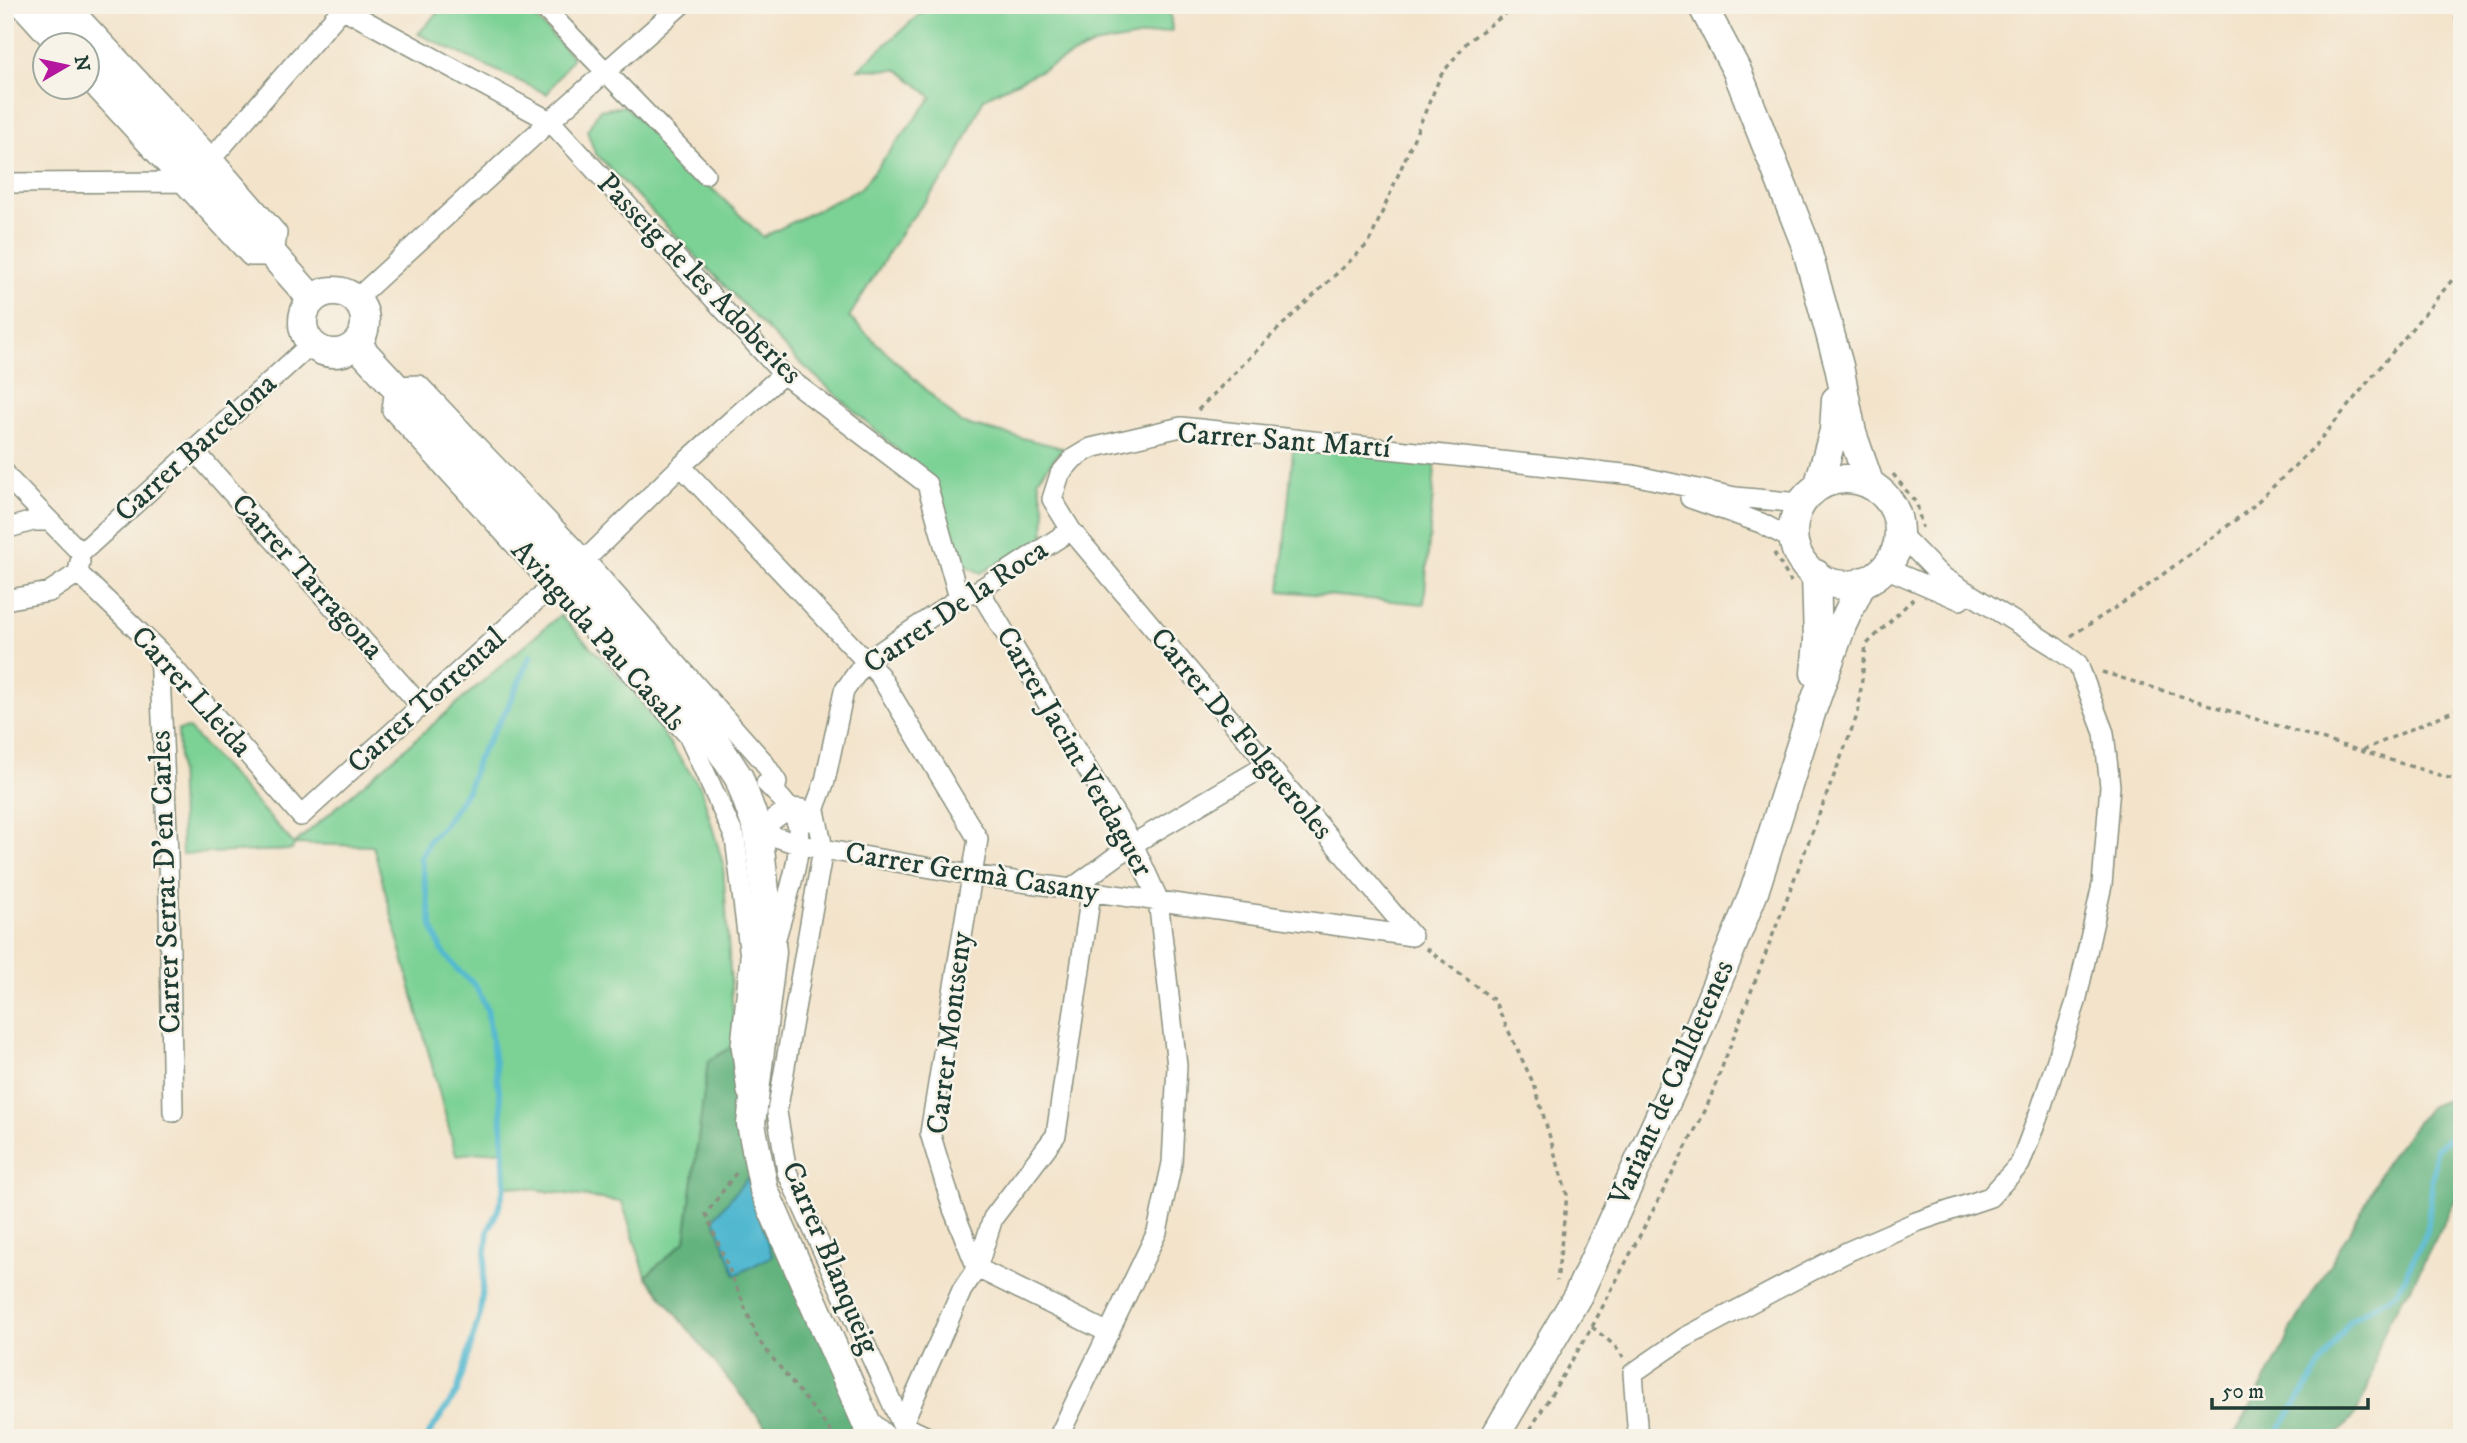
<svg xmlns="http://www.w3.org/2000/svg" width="2467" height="1443" viewBox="0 0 2467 1443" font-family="'IM FELL DW Pica',serif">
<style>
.green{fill:#7bd195;stroke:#4d8764;stroke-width:2}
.forest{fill:#64b37e;stroke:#427859;stroke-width:2}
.water{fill:#51b8d0;stroke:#387a82;stroke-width:2}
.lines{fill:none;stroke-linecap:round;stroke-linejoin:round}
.stream{stroke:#51b8d0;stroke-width:6}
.street-casing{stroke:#89907f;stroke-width:22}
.secondary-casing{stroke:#89907f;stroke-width:31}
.path{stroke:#89907f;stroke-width:3.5;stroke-dasharray:5 5;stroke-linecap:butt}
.street{stroke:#fff;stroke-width:19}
.secondary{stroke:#fff;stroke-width:28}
.labels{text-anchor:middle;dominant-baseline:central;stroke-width:5;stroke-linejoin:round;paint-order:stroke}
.street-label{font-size:30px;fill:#1f3d34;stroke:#f7f3e8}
</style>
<rect width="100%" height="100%" fill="#f7f3e8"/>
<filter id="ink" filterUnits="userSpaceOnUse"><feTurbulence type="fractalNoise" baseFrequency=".0143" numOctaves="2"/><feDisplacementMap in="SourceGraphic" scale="14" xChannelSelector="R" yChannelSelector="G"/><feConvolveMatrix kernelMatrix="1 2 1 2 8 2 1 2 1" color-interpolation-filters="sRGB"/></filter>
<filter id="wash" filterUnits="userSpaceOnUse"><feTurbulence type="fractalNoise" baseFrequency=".00686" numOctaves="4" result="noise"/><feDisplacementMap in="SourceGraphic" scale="28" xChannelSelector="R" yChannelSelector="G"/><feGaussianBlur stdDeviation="1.57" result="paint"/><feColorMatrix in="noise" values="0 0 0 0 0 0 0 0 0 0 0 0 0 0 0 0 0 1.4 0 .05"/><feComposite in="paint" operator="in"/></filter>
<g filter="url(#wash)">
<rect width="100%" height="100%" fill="#f3e3ca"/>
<!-- green -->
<path class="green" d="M445,5H523L573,57L547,94L418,34Z
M930,5H1164L1170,11L1172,31L1093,45L984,98L952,168L904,228L849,317L961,423L1063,448L1038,479L1045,510L1044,537L981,573L959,563L931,480L794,357L595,153L587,131L599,110L625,106L763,237L861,188L932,97L899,70L858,69Z
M1294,441L1436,454L1424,604L1280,591Z
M560,615L632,690L701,788L723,864L735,1045L708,1062L685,1242L646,1276L622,1202L505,1185L502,1150L456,1155L373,846L294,844L292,850L182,854L178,730L188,728L294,844Z"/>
<!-- forest -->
<path class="forest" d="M735,1045L764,1190L882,1438H775L646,1276L685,1241L708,1061Z
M2462,1094V1187L2410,1289C2399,1303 2388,1320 2382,1337C2366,1382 2374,1404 2332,1438H2233L2286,1343L2291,1330L2363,1208L2385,1163L2429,1107Z"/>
<!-- water -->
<path class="water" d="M748,1177L772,1256L736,1275L714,1218Z"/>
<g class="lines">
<!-- stream -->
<path class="stream" d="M426,1438L457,1392L480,1314L488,1231L498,1210L505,1185L501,1104L487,1009L475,985L457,969L441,949L432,926L421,858L430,839L444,825L468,789L478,758L508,707L531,655
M2274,1438L2349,1321L2397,1292L2427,1232L2436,1148L2462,1128"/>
</g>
</g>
<g filter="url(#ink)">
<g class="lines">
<!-- street casing -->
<g class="street-casing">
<path id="street" d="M19,5L56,46
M69,5L212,158L277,233L274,256H250L88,80
M336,5L550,121L783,374L927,484L959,598
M541,5L705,174
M212,158L341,10
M5,183L180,182
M356,299L550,121L681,5
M193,449L421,706
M681,466L880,676L978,839L930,1133L953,1209L977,1268
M5,473L8,478L81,553
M1690,498L1761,523L1795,541
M5,529L33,521H48
M81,553L311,344
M585,560L681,466L783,374
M1885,568L1960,600
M78,573L159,651L301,816L553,585
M979,590L1133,844L1158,899L1177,1066L1172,1163L1157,1232L1058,1438
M5,600L49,592L78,573L80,562
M159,651L168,854L173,1112
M766,783C777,794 790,806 796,821C807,847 783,910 776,938
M815,810L823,849L777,1112L787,1172L902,1425L930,1438
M810,821L825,781L844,691L865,662L959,598L979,590L1071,530
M758,831L800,845L971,875L1412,936
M758,831L789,808L802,809
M1071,889L1133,844L1267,765
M1412,936L1071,530L1052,499L1060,474L1074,458L1091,448L1181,427L1633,475L1735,497L1801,503
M747,1092L741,1045L750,957L735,838L688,735L392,410L395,386L419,385L585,560L763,761L777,782L775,792
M977,1268L1109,1333
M902,1425L962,1290L977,1268L993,1218L1056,1135L1091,893
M1638,1438L1633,1373L1684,1338L1849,1251L1916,1222L1990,1197L2020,1164L2040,1111L2076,1002L2102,885L2110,786L2104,733L2078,664L2055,647L1940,575L1899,533"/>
</g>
<!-- secondary casing -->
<g class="secondary-casing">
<path id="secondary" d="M45,5L83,46
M1702,5L1737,71L1805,243L1839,366L1852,433L1870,485
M88,51L199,171L312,299
M303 322a31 31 0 1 1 62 0a31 31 0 1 1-62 0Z
M356,344L568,573L701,720L739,778L758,831L772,952L751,1124L764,1190L867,1424L882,1438
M1793 532a53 53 0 1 1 106 0a53 53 0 1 1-106 0Z
M1818,487L1834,431L1836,400
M1815,673L1818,641L1816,574
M1494,1438L1578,1295L1689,1052L1754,892L1812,710L1842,625L1863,581"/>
</g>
<!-- path -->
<path class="path" d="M2453,5L2462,41
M1198,410L1275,332L1369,243L1441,75L1468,41L1518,5
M1893,474L1917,504L1922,528
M1774,553L1791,582
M2071,636L2138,593L2250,509L2315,446L2462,268
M2102,672L2462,782
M2363,750L2462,707
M1426,948L1494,1000L1535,1087L1567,1195L1557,1281
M736,1173L706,1214L759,1341L836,1438
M1592,1327L1614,1345L1623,1357
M1525,1438L1592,1327L1706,1109L1858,713L1866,645L1913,599"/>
<!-- street -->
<use href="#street" class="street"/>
<!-- secondary -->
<use href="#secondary" class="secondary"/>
</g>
</g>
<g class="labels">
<!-- street labels -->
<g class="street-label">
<text transform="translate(699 279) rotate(46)">Passeig de les Adoberies</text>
<text transform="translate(1284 441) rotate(4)">Carrer Sant Martí</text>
<text transform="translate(196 448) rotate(-42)">Carrer Barcelona</text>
<text transform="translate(307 577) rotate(48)">Carrer Tarragona</text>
<text transform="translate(956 607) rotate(-34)">Carrer De la Roca</text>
<text transform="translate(598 636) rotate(48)">Avinguda Pau Casals</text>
<text transform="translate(191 692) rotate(48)">Carrer Lleida</text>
<text transform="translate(427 701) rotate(-42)">Carrer Torrental</text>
<text transform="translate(1241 734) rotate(50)">Carrer De Folgueroles</text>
<text transform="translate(1074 752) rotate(60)">Carrer Jacint Verdaguer</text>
<text transform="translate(972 873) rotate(9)">Carrer Germà Casany</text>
<text transform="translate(166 882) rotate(-92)">Carrer Serrat D'en Carles</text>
<text transform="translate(950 1033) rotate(-83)">Carrer Montseny</text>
<text transform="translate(1672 1083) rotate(-66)">Variant de Calldetenes</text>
<text transform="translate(830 1258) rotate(67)">Carrer Blanqueig</text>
</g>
</g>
<!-- margin -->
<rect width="2467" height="1443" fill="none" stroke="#f7f3e8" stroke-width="28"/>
<!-- north arrow -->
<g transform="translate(66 66) rotate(81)"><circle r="33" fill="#f7f3e8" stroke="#a1aaa0" stroke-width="2"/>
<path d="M0-5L12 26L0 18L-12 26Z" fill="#b5179e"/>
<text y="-10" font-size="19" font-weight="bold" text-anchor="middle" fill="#1f3d34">N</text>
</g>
<!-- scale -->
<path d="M2212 1398v10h156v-10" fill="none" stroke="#1f3d34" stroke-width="3.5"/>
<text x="2222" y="1398" font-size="21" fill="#1f3d34" stroke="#f7f3e8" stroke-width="5" paint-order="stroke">50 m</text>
</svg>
